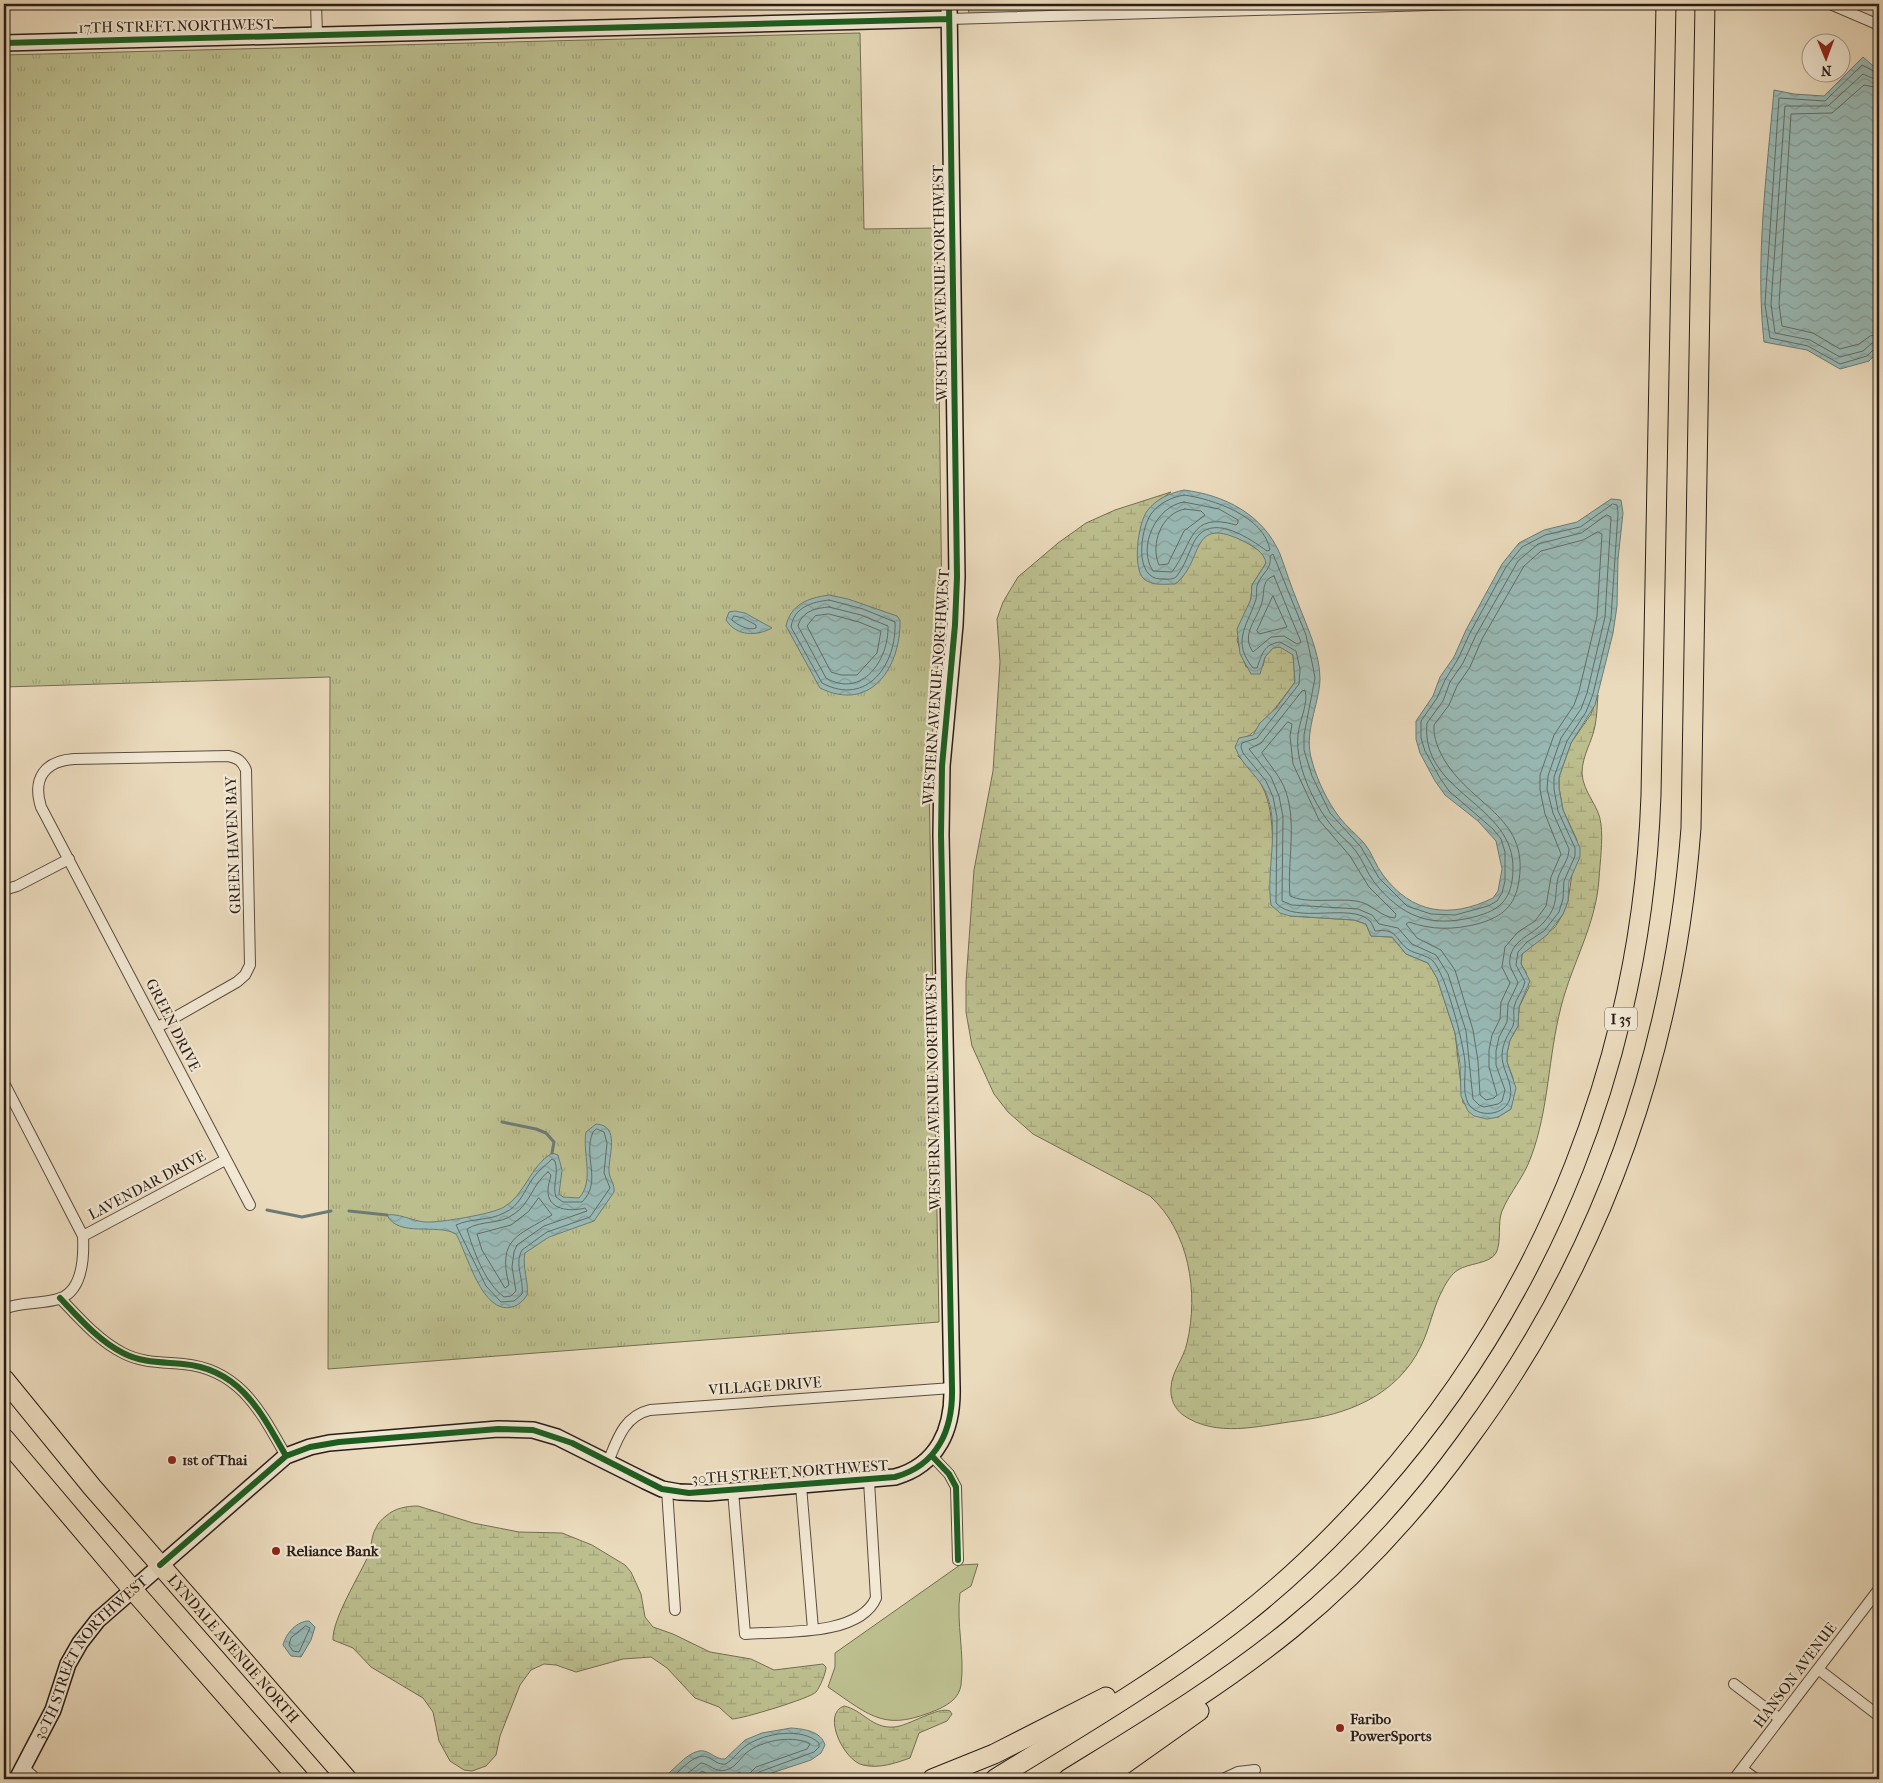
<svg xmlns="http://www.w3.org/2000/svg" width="1883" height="1783" viewBox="0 0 1883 1783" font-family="'IM FELL French Canon',serif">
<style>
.grass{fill:url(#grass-tufts);stroke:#736e52}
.wetland{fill:url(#wetland-marsh);stroke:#736e52}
.park{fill:#bcbe8e;stroke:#736e52}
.water{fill:url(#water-waves);stroke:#6d7b76}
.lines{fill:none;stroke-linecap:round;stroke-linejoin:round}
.shore{stroke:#626c66;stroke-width:1}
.stream{stroke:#6d7b76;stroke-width:3}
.street-casing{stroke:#5a4c40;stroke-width:12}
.secondary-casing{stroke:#2a1d17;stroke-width:18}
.highway-casing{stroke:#2a1d17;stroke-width:21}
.street{stroke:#f2e8d4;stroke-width:10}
.secondary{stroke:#f2e8d4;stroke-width:15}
.highway{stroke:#ebdbbd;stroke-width:19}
.cycleway-casing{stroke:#f2e8d4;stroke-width:9}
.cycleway{stroke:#1b5e20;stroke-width:6}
.poi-dot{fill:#8f2418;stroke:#f2e8d4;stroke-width:2}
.labels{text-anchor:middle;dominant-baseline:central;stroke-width:4.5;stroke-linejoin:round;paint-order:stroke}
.shield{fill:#f2e8d4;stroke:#665a50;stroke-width:1}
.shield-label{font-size:14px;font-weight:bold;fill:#2a1d17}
.street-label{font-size:15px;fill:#2a1d17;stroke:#f2e8d4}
.poi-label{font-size:15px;font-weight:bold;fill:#2a1d17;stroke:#f2e8d4;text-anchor:start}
</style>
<defs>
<pattern id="grass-tufts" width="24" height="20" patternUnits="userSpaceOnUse" patternTransform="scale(1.25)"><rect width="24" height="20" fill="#bcbe8e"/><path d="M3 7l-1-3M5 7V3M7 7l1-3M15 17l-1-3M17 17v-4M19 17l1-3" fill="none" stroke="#a2a37a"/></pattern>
<pattern id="wetland-marsh" width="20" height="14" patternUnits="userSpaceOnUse" patternTransform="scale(1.25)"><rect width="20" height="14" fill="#bcbe8e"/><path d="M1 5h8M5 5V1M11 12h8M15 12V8" fill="none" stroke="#a2a37a"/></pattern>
<pattern id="water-waves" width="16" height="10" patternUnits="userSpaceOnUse" patternTransform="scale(1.25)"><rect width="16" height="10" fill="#99bab6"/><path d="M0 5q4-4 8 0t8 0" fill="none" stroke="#849f9c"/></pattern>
</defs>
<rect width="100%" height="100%" fill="#ebdbbd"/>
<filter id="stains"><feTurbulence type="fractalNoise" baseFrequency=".004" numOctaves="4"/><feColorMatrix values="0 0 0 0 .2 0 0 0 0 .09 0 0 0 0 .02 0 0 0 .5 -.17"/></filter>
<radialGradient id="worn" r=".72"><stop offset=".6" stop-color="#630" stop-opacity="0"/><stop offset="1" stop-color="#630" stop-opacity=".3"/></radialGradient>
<!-- grass -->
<path class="grass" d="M860,33L864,229L937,228L942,610L929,780L939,1322L328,1369L330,677L4,687V55Z"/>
<!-- wetland -->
<path class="wetland" d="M1171,492C1143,511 1136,533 1139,566L1175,584C1189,574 1190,557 1199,543C1215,518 1249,543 1265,555L1266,563L1252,585L1251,599L1237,640L1246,667L1263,666L1265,657L1273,648L1280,647L1293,654L1295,682C1284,696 1259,733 1244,738L1238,756C1247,765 1257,775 1262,786C1278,816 1271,866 1271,901L1290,916L1354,920L1366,924L1371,936L1392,937L1406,954L1428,963L1437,978L1455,1033L1463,1103L1498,1117L1511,1109L1513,1078L1507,1062V1053L1510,1040L1518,1026L1519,1007L1529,987L1526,972L1521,964L1522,954L1555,927L1563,914L1568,901L1577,840L1563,810L1559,788V777L1571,743L1591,714L1598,695C1597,706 1597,716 1595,726C1592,742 1582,756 1582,773C1583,793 1599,805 1601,824C1603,841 1600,862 1599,879C1596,925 1572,963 1561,1007C1548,1057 1549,1109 1531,1157C1524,1177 1510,1192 1502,1211C1497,1224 1502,1241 1496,1253C1490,1264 1468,1263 1458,1270C1452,1273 1446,1283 1443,1289C1433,1307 1430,1328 1421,1346C1397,1396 1347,1415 1296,1421C1258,1426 1216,1438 1183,1415C1175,1409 1170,1399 1171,1388C1171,1373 1184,1358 1187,1343C1199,1292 1189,1231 1150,1196L1033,1134L1008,1112L994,1094L972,1046L966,1012V982L974,870L993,771L1000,662L997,619L1003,602L1018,577L1058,543L1086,523L1115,510Z
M418,1506L473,1523L519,1532L562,1533L592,1545L625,1565L631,1572L641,1594L645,1617L653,1627L673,1634L710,1652L751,1659L774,1670L823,1664L826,1667C826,1673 820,1687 816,1692C811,1698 742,1719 732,1719L719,1707L695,1698L667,1668L651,1657L623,1659L576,1672L556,1665L544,1664L531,1670L520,1685L500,1736L496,1755L486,1766L472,1771L464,1770L450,1761L439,1741L433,1712L423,1698L371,1667L353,1648L333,1640C332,1619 360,1575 369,1554C372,1545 371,1536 376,1528C378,1523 382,1519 386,1516C395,1508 407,1506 418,1506Z
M844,1706C863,1710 872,1729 894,1727C909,1726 938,1706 950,1711L952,1714L947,1721L919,1733L910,1758C896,1763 879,1769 863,1765C844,1761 821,1714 844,1706Z"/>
<!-- park -->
<path class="park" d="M968,4H1197V6L969,14Z
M978,1564L971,1586L960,1593C956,1624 965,1654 961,1685C959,1698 949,1704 939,1709C885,1732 873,1718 828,1687L835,1667V1653L960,1565Z"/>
<!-- water -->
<path class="water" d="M1863,57L1879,71V351L1869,361L1840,369L1807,350L1764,342C1755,260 1767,172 1774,90L1794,94L1824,96Z
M1184,490C1224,495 1263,514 1280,554C1286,570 1291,587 1298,603C1307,627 1320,653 1320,679C1319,706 1303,733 1312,761C1317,780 1328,803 1340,818C1347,827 1356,834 1364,843C1372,852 1375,865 1383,875C1412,914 1450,919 1493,898L1498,891L1502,869L1496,841L1478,821L1445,795L1435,781L1420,753L1416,739V721L1433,696L1440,677L1454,657L1466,630L1502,564L1519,543L1544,530L1577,522L1611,499L1621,500L1623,513L1618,559L1617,606L1613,633L1595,705L1571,743L1559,777V788L1563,810L1580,848V857L1569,882L1568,901L1563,914L1547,935L1522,954L1521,964L1530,981L1519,1007L1518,1026L1510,1040L1507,1053V1062L1516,1088L1511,1109L1498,1117L1487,1119L1474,1116L1468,1111L1461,1096L1460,1064L1455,1033L1437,978L1428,963L1406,954L1392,937L1371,936L1366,924L1354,920L1290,916L1280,913L1271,905C1266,871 1279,832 1268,798C1262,778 1242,767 1235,747L1239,738L1253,735L1260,723L1277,707L1295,682L1293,655L1280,647L1273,648L1265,657L1260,674H1251L1240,654L1237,629L1251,599L1252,585L1266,563C1264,552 1254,547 1245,542C1188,513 1205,562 1175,584C1165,584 1152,586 1144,579C1132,568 1138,524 1147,511C1156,499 1170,493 1184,490Z
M829,595L848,599L897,616L900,620C901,667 871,713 820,688L786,626C791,604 808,598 829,595Z
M735,611L745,613L772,628C757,636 737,637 726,620L729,612Z
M596,1124C621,1125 608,1157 609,1172C610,1180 615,1184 614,1192L594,1221L549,1237L525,1253C522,1268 529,1281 527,1295C523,1301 519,1305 512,1307C482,1315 467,1253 456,1234C437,1223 398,1238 387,1215C398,1213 413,1221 425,1222C439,1223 493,1214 504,1207C525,1195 530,1166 552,1153L558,1155L562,1170L559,1194L563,1197L579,1198C595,1180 582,1154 586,1132Z
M309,1621L315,1627L311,1640L301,1657L291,1656L283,1645C286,1633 297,1621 309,1621Z
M791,1728C804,1729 821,1731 825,1745L821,1753L811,1760L754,1779H660C673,1773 684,1754 699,1751C709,1749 715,1760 725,1759L745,1740L762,1733Z"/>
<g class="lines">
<!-- shore -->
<path class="shore" d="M1879,74L1862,65L1825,101L1779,98L1765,304L1770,338L1808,346L1840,364L1867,356L1874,349L1879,348
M1879,81L1863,74L1828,106H1785L1771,304L1775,333L1810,340L1840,357L1863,351L1872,343L1879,342
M1879,88L1864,85L1832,113L1791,114L1779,304L1782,326L1813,333L1840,349L1859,344L1870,336L1879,334
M1184,495C1213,499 1264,516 1270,550L1267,551C1249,538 1210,511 1194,542C1188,554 1185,566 1176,577C1172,580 1167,579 1161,579C1134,579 1140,530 1151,514C1159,503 1172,497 1184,495Z
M1184,502L1219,509L1238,520V523L1236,525C1189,511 1193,544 1172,572L1153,571C1137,547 1156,506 1184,502Z
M1613,504L1617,505L1618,513L1611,618L1593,694L1586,712L1567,741L1554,777V789L1558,811L1575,848V856L1564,881L1563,899L1559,912L1544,931L1527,942L1518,952L1516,965L1525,982C1523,991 1516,998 1514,1007C1513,1013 1515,1020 1513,1026C1508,1035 1503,1042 1502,1054C1501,1069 1514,1083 1510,1098C1506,1116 1477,1119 1468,1103C1462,1091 1466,1075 1465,1062C1463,1041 1446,975 1433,961C1427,955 1416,954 1409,950C1394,939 1398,928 1375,931C1374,928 1372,924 1370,921C1351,902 1296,925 1276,903L1277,817L1273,797L1266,781L1243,753L1241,747L1242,743L1257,738L1299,684L1300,669L1296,651L1280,642C1264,644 1262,654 1257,668H1253C1232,642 1246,628 1255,602C1258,596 1255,589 1258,583C1263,572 1272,569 1270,556L1273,554L1306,635L1313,667L1315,678L1304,735V750L1312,776L1330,813L1361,847L1379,878L1407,906L1431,914L1455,915L1488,906L1497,901L1502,893L1505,881V852L1501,839L1493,829L1449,791L1440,778L1425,751L1421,738V721L1437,698L1445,680L1458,659L1470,633L1506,567L1522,547L1545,535L1580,527Z
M1185,509L1201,511L1205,515L1184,531L1168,564L1159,565C1150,545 1161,513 1185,509Z
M1607,515L1611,517L1605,617L1587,693L1581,709L1561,738L1548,776L1547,789L1553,813L1569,849C1569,860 1561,868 1558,878C1554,897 1559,905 1544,922C1533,935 1513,939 1510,958C1508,968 1515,974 1518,983L1508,1004L1507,1022L1499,1037L1496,1051V1065L1505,1090L1502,1101L1498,1104L1484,1107L1479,1105L1473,1099L1466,1031L1448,974L1436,955L1412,944L1398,928L1379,924L1372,915L1358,909L1292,905L1282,901L1283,817L1279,796L1271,777L1249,749L1261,743L1302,691L1305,690C1309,703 1299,721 1298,735C1297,743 1298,753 1300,761C1304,782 1318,809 1331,825C1338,834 1348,841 1355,850C1363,860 1367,873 1374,882C1402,917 1430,928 1474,917C1501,910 1512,899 1513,870C1515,803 1420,794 1427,723L1443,701L1450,682L1463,663L1476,635L1518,561L1538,544L1581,533Z
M1598,532L1602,534L1597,616L1579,691L1574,705L1554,735L1540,775V790L1545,814L1561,854L1551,877L1546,906L1535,921L1518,932L1505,947L1502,967L1510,983L1501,1002L1500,1019L1492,1035L1489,1050V1067L1497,1095L1494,1098L1486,1100L1480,1095L1478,1061L1473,1030L1455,970L1441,950L1417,938L1406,924L1409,922C1432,930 1453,930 1477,924C1499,918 1513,909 1518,886C1532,818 1474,808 1445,761C1439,751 1433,738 1434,725L1449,705L1457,686L1470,667L1482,639L1524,566L1541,551L1583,540Z
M1274,576L1301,642L1297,644L1284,636L1271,637L1253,652C1240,634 1258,619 1262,602C1265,591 1261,580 1274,576Z
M1273,596L1287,627L1259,634L1257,631Z
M829,600L863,609L895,622C897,664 867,707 822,683L791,627C794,607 812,602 829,600Z
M829,607L861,615L888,626C889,660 862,699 826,678L798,626C802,611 816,608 829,607Z
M829,614L859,622L881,631L877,653L857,675H841L831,672L807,626L815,616Z
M734,616L743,618L756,625V628C749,631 737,625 732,620Z
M1288,722L1292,724L1290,736L1293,764L1319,820L1350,856L1369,887L1396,914L1395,918C1380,917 1372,903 1356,901C1338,898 1305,904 1290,896C1287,862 1297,825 1286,792C1281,777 1270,766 1262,753Z
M597,1129L604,1132L607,1143L604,1173L610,1188L590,1217L547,1232L522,1250C514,1265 524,1278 522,1294L514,1301L501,1302L486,1286L456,1225C471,1218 489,1221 504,1213C520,1206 524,1191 533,1178C538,1171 546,1165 552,1159L555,1161C559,1174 552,1186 556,1197L563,1202H582C603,1181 582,1156 593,1132Z
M548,1172L551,1175C550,1180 548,1185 548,1190C547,1210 570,1212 585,1208L587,1211L544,1226L517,1245L514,1252L512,1267L516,1291L511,1296L504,1297C485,1283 473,1250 467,1229C481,1220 500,1225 514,1214C530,1204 533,1183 548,1172Z
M539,1198L552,1215C518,1236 497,1238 509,1285L505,1288L482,1250L477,1234L511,1225L528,1212Z
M306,1626L310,1628L299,1652L293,1651L289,1645L291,1638Z
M670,1779C680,1772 694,1752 707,1757C715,1760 717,1765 726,1764C734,1759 739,1750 747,1745C765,1733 802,1727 819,1743V1747L814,1752L759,1772L755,1779
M680,1779L701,1763C710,1764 715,1773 726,1770C737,1767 741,1756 750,1750C766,1740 794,1735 810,1744L807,1749L756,1767L751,1772L749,1779
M692,1779L702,1771C716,1779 725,1779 740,1772L741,1779"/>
<!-- stream -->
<path class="stream" d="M502,1122L536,1129L546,1133L554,1142L552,1153
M267,1210L302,1217L331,1211
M349,1211L387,1215"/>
<!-- street casing -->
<g class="street-casing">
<path id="street" d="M316,4L317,35
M1830,4L1879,25
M949,19L1464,4
M4,890L17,886L69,859
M158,1027L237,982L245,975L250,965L246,770C242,761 238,758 228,756L74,759C45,761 32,778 41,807L250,1205
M4,1083L83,1236C84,1256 83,1289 61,1298C42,1305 22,1301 4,1309
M83,1236L225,1160
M60,1298C79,1318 99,1341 123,1353C142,1363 162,1362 183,1364C240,1369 261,1412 286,1456
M932,1456L949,1474L956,1487L958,1560
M608,1462C617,1440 624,1416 650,1410L952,1388
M801,1486L813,1629
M667,1490L675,1610
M733,1491L745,1634C781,1631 859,1637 876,1598L869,1481
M1818,1669L1879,1716
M1734,1684L1780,1719
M24,1768L36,1779
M1742,1769L1756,1779
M1223,1779L1238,1772L1255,1770
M1734,1779L1879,1589"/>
</g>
<!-- secondary casing -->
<g class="secondary-casing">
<g id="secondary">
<path d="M4,43L949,19"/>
<path id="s1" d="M17,1779L53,1710L68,1664L80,1643L98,1620L286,1456L310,1447L329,1443L498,1429L533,1430L557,1437L645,1481L662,1489L679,1492L708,1493L895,1477C938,1465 953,1429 952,1388L941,835L942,766L955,625L957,577L949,4"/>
</g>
</g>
<!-- highway casing -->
<g class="highway-casing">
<g id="highway">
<path id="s2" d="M4,1379L92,1487L347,1779"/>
<path d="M4,1438L132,1589L299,1779"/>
<path d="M932,1779L994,1754L1106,1697"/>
<path d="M995,1779C1078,1728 1163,1678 1240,1618C1289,1580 1335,1535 1376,1489C1547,1295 1642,1053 1651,795L1666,4"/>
<path d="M1068,1779C1144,1732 1221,1686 1291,1629C1357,1575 1416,1511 1466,1442C1602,1259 1674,1054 1691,828L1705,4"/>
<path d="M1103,1779L1199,1711"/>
</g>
</g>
<!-- street -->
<use href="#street" class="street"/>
<!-- secondary -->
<use href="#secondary" class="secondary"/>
<!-- highway -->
<use href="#highway" class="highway"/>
<!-- cycleway casing -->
<g class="cycleway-casing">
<path id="cycleway" d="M4,43L949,19
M60,1298C79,1318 99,1341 123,1353C142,1363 162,1362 183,1364C240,1369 261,1412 286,1456
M932,1456L949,1474L956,1487L958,1560
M160,1565L286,1456L310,1447L339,1442L498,1429L533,1430L572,1443L662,1489L689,1493L895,1477C938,1465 953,1429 952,1388L941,835L942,766L955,625L957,577L949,4"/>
</g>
<!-- cycleway -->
<use href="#cycleway" class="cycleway"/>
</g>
<!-- markers -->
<g class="poi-dot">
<circle cx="172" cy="1460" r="5"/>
<circle cx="276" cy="1551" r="5"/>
<circle cx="1340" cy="1728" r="5"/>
</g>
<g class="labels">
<!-- shield labels -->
<rect class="shield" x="1605" y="1007.5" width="32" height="23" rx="4"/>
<g class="shield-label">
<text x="1621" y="1019">I 35</text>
</g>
<!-- street labels -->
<g class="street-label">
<text transform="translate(176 26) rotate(-1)">17TH STREET NORTHWEST</text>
<text transform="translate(940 283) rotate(-91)">WESTERN AVENUE NORTHWEST</text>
<text transform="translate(936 687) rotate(-86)">WESTERN AVENUE NORTHWEST</text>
<text transform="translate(233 845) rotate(-92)">GREEN HAVEN BAY</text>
<text transform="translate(173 1025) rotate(63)">GREEN DRIVE</text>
<text transform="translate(933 1092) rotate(-91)">WESTERN AVENUE NORTHWEST</text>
<text transform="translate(147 1185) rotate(-28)">LAVENDAR DRIVE</text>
<text transform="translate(765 1386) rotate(-4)">VILLAGE DRIVE</text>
<text transform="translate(790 1472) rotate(-4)">30TH STREET NORTHWEST</text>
<text stroke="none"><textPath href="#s2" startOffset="354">LYNDALE AVENUE NORTH</textPath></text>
<text stroke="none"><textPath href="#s1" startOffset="144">30TH STREET NORTHWEST</textPath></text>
<text transform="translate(1795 1675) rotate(-53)">HANSON AVENUE</text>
</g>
<!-- poi labels -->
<g class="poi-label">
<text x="182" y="1460">1st of Thai</text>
<text x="286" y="1551">Reliance Bank</text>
<text x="1350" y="1719">Faribo<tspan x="1350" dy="17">PowerSports</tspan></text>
</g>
</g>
<!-- margin -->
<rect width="1883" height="1783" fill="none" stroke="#ebdbbd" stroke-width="20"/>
<rect x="5" y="5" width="1873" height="1773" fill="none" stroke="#2a1d17" stroke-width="2.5"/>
<rect x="10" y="10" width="1863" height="1763" fill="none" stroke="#2a1d17"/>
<!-- north arrow -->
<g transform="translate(1826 58) rotate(179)"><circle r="24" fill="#f2e8d4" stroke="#a29788"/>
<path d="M0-4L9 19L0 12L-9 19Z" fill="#8f2418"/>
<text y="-8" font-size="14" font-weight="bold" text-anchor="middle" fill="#2a1d17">N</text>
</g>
<rect width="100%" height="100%" filter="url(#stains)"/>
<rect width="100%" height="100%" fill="url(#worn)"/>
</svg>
